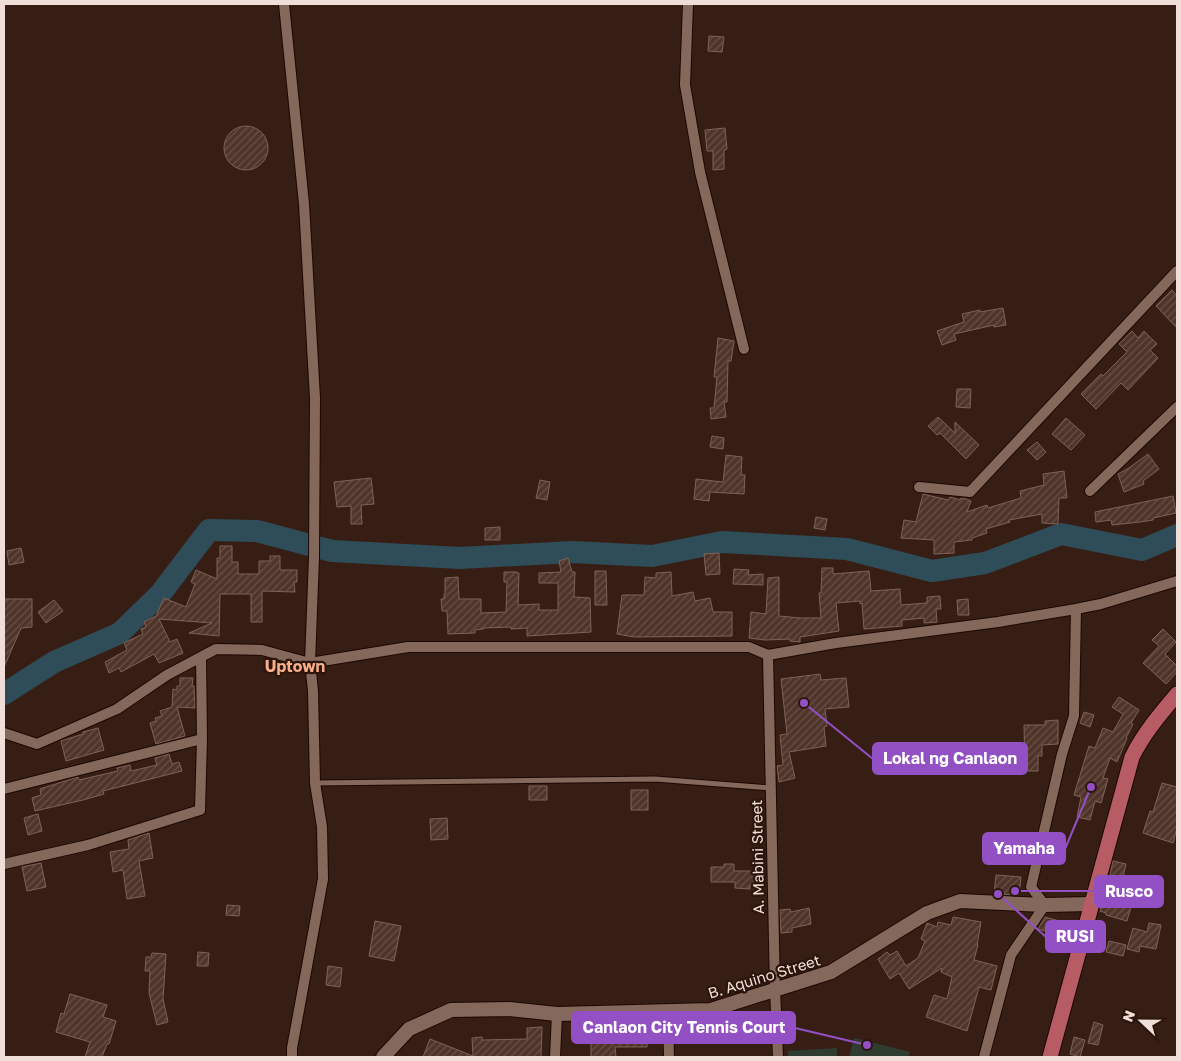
<svg xmlns="http://www.w3.org/2000/svg" width="1181" height="1061" viewBox="0 0 1181 1061" font-family="'Golos Text',sans-serif">
<style>
.pitch{fill:#2f3c30}
.lines{fill:none;stroke-linecap:round;stroke-linejoin:round}
.river{stroke:#2f4d59;stroke-width:22}
.building{fill:url(#building-hatch);stroke:#7f6257}
.lane-casing{stroke:#1d0702;stroke-width:7}
.street-casing{stroke:#1d0702;stroke-width:12}
.secondary-casing{stroke:#1d0702;stroke-width:16}
.primary-casing{stroke:#1d0702;stroke-width:17}
.lane{stroke:#85685c;stroke-width:5}
.street{stroke:#85685c;stroke-width:10}
.secondary{stroke:#85685c;stroke-width:14}
.primary{stroke:#b75b65;stroke-width:15}
.labels{text-anchor:middle;dominant-baseline:central;stroke-width:4.5;stroke-linejoin:round;paint-order:stroke}
.street-label{font-size:15px;fill:#f0dfd8;stroke:#2c150b}
.neighbourhood-label{font-size:16px;font-weight:bold;fill:#f8af8a;stroke:#2c150b}
.leader{fill:none;stroke:#9250c4;stroke-width:2}
.callout-dot{fill:#9250c4;stroke:#2c150b;stroke-width:2}
.callout{fill:#9250c4;stroke:#9250c4;stroke-width:2}
.callout-label{font-size:16px;text-anchor:middle;font-weight:bold;fill:#fff}
</style>
<defs>
<pattern id="building-hatch" width="6" height="6" patternUnits="userSpaceOnUse" patternTransform="scale(1.25)"><rect width="6" height="6" fill="#4f342a"/><path d="M-1 1l2-2M0 6l6-6M5 7l2-2" fill="none" stroke="#695148"/></pattern>
</defs>
<rect width="100%" height="100%" fill="#371e15"/>
<!-- pitch -->
<path class="pitch" d="M854,1038L910,1052L908,1057H849Z
M837,1048V1057H788V1051Z"/>
<g class="lines">
<!-- river -->
<path class="river" d="M4,694L54,662L120,633L161,593L209,530L257,531L332,551L460,558L572,552L652,556L722,542L847,549L932,571L985,563L1061,534L1142,550L1177,535"/>
</g>
<!-- building -->
<path class="building" d="M709,36L724,37L722,52L708,51Z
M224 148a22 22 0 1 1 44 0a22 22 0 1 1-44 0Z
M725,128L727,149L724,150V169L713,170V151H707L705,130Z
M1172,290L1177,296V328L1156,306Z
M1003,308L1006,325L994,327V325L954,334L956,340L942,345L937,331L964,322L962,314L980,310V312Z
M1132,331L1138,338L1144,331L1157,344L1150,350L1158,358L1128,390L1121,383L1096,409L1081,394L1101,374L1103,376L1127,352L1119,344Z
M718,338L734,341L731,361H728L727,402H724L726,417L711,419L710,408H714L717,377H714Z
M957,389H971L970,408L956,407Z
M938,417L955,433V422L979,445L966,459L940,433L937,435L928,426Z
M1066,418L1085,435L1071,450L1052,434Z
M712,436L724,438L723,449L710,447Z
M1037,442L1046,452L1037,460L1027,450Z
M1148,454L1159,469L1143,481L1144,484L1124,492L1118,474L1129,468Z
M726,455L742,457L741,475H745L744,494L710,492L709,501L694,499L696,479L723,482Z
M1064,471L1067,498H1059L1058,524L1042,523V514L1009,520L1010,522L986,529L987,533L972,538V540L954,542V553L934,554V540L901,538L904,520L916,522L923,494L948,500L950,497L960,500L961,498L966,499L971,501L967,512L987,505L988,508L1021,498L1020,491L1044,485L1043,474Z
M371,478L374,504L361,505L362,524H351V506L337,507L334,482Z
M540,480L550,482L547,500L536,498Z
M1173,496L1176,513L1153,518V520L1140,522L1112,525L1111,520L1096,522L1095,512Z
M816,517L827,519L825,530L814,528Z
M500,527V540H485V528Z
M220,546H232V562H238V574H259V561H270V556H280V570H297V582H294L295,592L262,591V622H251V594H220L219,636L189,633L212,623L159,619L170,642L177,639L183,653L159,663L154,654L121,672L119,668L109,673L105,662L127,650L124,643L143,634L141,629L146,627L144,622L156,616L164,598L186,607L195,584L191,582L196,570L217,579V558H220Z
M21,548L24,562L9,565L7,551Z
M719,553L720,574L706,575L704,554Z
M568,558L572,572H575L574,597L590,598L591,632L527,636V628L511,629V627L483,628V629L475,630V633L448,634L447,611H442L441,599H444V594H445V578L458,577L459,599H481V613L506,612L507,582H504V572H517V573H519L518,605L539,604V610H558V583H539V573L561,572L559,561Z
M822,568H833V574L869,571L871,591L900,589L901,605L927,603V597L940,596L941,609H936L937,622L924,623V618L902,620V626L864,629L862,603L860,604V601L836,603L839,631L800,637V642L790,641V639L765,640L749,638L751,612L766,614L768,578L779,577V616L800,618H821L819,593H821Z
M734,569L749,570L748,575L763,574V585L733,584Z
M595,571H606L607,605H595Z
M671,572L672,596L693,592L695,601L710,598L713,612H732V636L634,637L617,634L622,595H644L645,577L656,578V573Z
M4,599H32V627L21,628L4,667Z
M968,599L969,615H958L957,600Z
M54,600L63,611L46,623L38,612Z
M1163,629L1176,642L1165,654L1177,666V672L1166,684L1143,663L1159,646L1152,640Z
M820,674L821,680L846,678L849,707L825,709L827,726L824,727L826,746L789,752L795,778L779,782L777,766L783,765L780,735L787,734L781,679Z
M180,678H193L192,686H194L195,708L177,707L185,736L156,744L150,723L156,721L155,718L162,716L160,711L172,707L173,689L177,690V686H180Z
M1119,697L1139,710L1131,723L1133,724L1126,738H1127L1117,762L1110,758L1103,778L1108,779L1101,803L1095,801L1090,820L1077,817L1081,797L1074,795L1089,746L1095,748L1103,728L1113,732L1123,714L1112,707Z
M1084,712L1094,715L1090,727L1080,723Z
M1058,720V744L1042,745V756H1038V771H1025L1024,725H1045V721Z
M98,728L104,750L66,761L61,741L83,734V732Z
M169,754L172,764L179,762L182,771L103,791L104,794L83,800L35,811L32,798L41,795L40,789L78,777L79,780L118,771L117,768L130,765L131,771L157,765L155,758Z
M1162,783L1177,787V828L1173,843L1143,833L1150,811L1153,812Z
M529,786H547V800H529Z
M631,790H648V810H631Z
M38,814L42,831L28,835L24,818Z
M447,818L448,839L431,840L430,819Z
M149,833L153,858L139,861L145,896L127,899L123,870L113,872L110,852L129,849L128,840Z
M1113,861L1126,864L1123,877L1110,875Z
M41,863L46,887L27,891L22,867Z
M724,864H734V871H761V885H750V889L735,888V882H711V867H724Z
M996,875L1021,877L1019,895L994,894Z
M1113,888L1126,891L1122,904L1131,907L1127,921L1106,915V913L1100,911L1104,896L1110,897Z
M227,905L240,906L239,916L226,915Z
M809,908L811,924L792,928V932L781,933L780,910L790,909L791,912Z
M953,917L981,922L977,945H978L974,960L997,966L991,990L979,987L967,1031L926,1017L934,995L947,999L952,977L941,972L942,968L909,989L899,973L890,979L878,959L887,952L890,955L897,951L906,966L918,958L925,941L921,939L927,923L937,927L938,922L951,925Z
M1045,917L1063,922L1059,935L1038,929Z
M375,921L401,926L394,961L369,956Z
M1149,923L1161,925L1156,949L1140,946L1139,952L1127,949L1133,928L1147,932Z
M1109,941L1126,945L1123,956L1106,952Z
M198,952L209,953L208,966H197Z
M152,953L166,954L163,999L168,1022L157,1025L149,993L150,971H145L146,957H151Z
M328,966L342,968L340,987L326,985Z
M70,994L107,1005L103,1017L116,1021L109,1044H107L102,1057H85L90,1042L56,1032L61,1013L64,1014Z
M1094,1022L1103,1025L1098,1045L1088,1043Z
M542,1027L541,1057H423L430,1039L473,1056L472,1038L482,1037V1040L527,1039V1028Z
M591,1030H647V1047H615L616,1057H591Z
M1074,1037L1085,1040L1080,1057L1070,1054Z"/>
<g class="lines">
<!-- lane casing -->
<g class="lane-casing">
<path id="lane" d="M315,783L655,779L771,788"/>
</g>
<!-- street casing -->
<g class="street-casing">
<path id="street" d="M284,4L304,204L315,398L314,557L310,663L313,691L315,783L322,827L323,879L292,1048V1057
M688,4L685,85L700,172L744,349
M919,487L970,492L1177,271
M1090,491L1177,407
M768,655L775,990L778,1057
M4,733L37,744L117,709L167,675L216,649L262,650L310,663L408,647H749L768,655L836,643L998,622L1076,609
M4,789L202,739
M4,864L88,845L200,810L202,739L201,658
M668,1011L669,1057
M555,1057L557,1014
M984,1057L1011,955L1045,905L1031,887L1062,754L1074,716L1076,609L1101,604L1177,581"/>
</g>
<!-- secondary casing -->
<g class="secondary-casing">
<path id="secondary" d="M383,1057L409,1029L451,1010L509,1009L557,1014L711,1010L831,972L927,913L960,901L1045,905L1091,904"/>
</g>
<!-- primary casing -->
<g class="primary-casing">
<path id="primary" d="M1050,1057L1132,757C1144,733 1160,714 1177,694"/>
</g>
<!-- lane -->
<use href="#lane" class="lane"/>
<!-- street -->
<use href="#street" class="street"/>
<!-- secondary -->
<use href="#secondary" class="secondary"/>
<!-- primary -->
<use href="#primary" class="primary"/>
</g>
<g class="labels">
<!-- street labels -->
<g class="street-label">
<text transform="translate(757 857) rotate(-91)">A. Mabini Street</text>
<text transform="translate(764 976) rotate(-17)">B. Aquino Street</text>
</g>
<!-- neighbourhood labels -->
<g class="neighbourhood-label">
<text x="295" y="666">Uptown</text>
</g>
</g>
<!-- callouts -->
<path class="leader" d="M804 703L873 759M1091 787L1065 849M1015 891L1095 891M998 894L1046 937M867 1045L795 1028"/>
<g class="callout-dot">
<circle cx="804" cy="703" r="5"/>
<circle cx="1091" cy="787" r="5"/>
<circle cx="1015" cy="891" r="5"/>
<circle cx="998" cy="894" r="5"/>
<circle cx="867" cy="1045" r="5"/>
</g>
<g class="callout">
<rect x="873" y="743" width="154" height="31" rx="5"/>
<rect x="983" y="833" width="82" height="31" rx="5"/>
<rect x="1095" y="876" width="68" height="31" rx="5"/>
<rect x="1046" y="921" width="59" height="31" rx="5"/>
<rect x="572" y="1012" width="223" height="31" rx="5"/>
</g>
<g class="callout-label">
<text x="950" y="764">Lokal ng Canlaon</text>
<text x="1024" y="854">Yamaha</text>
<text x="1129" y="897">Rusco</text>
<text x="1075" y="942">RUSI</text>
<text x="684" y="1033">Canlaon City Tennis Court</text>
</g>
<!-- border -->
<rect width="1181" height="1061" fill="none" stroke="#f0dfd8" stroke-width="10"/>
<!-- north arrow -->
<g transform="translate(1141 1021) rotate(292)" stroke="#2c150b" stroke-width="4" paint-order="stroke">
<path d="M0-4L9 19L0 12L-9 19Z" fill="#f0dfd8"/>
<text y="-8" font-size="14" font-weight="bold" text-anchor="middle" fill="#f0dfd8">N</text>
</g>
</svg>
